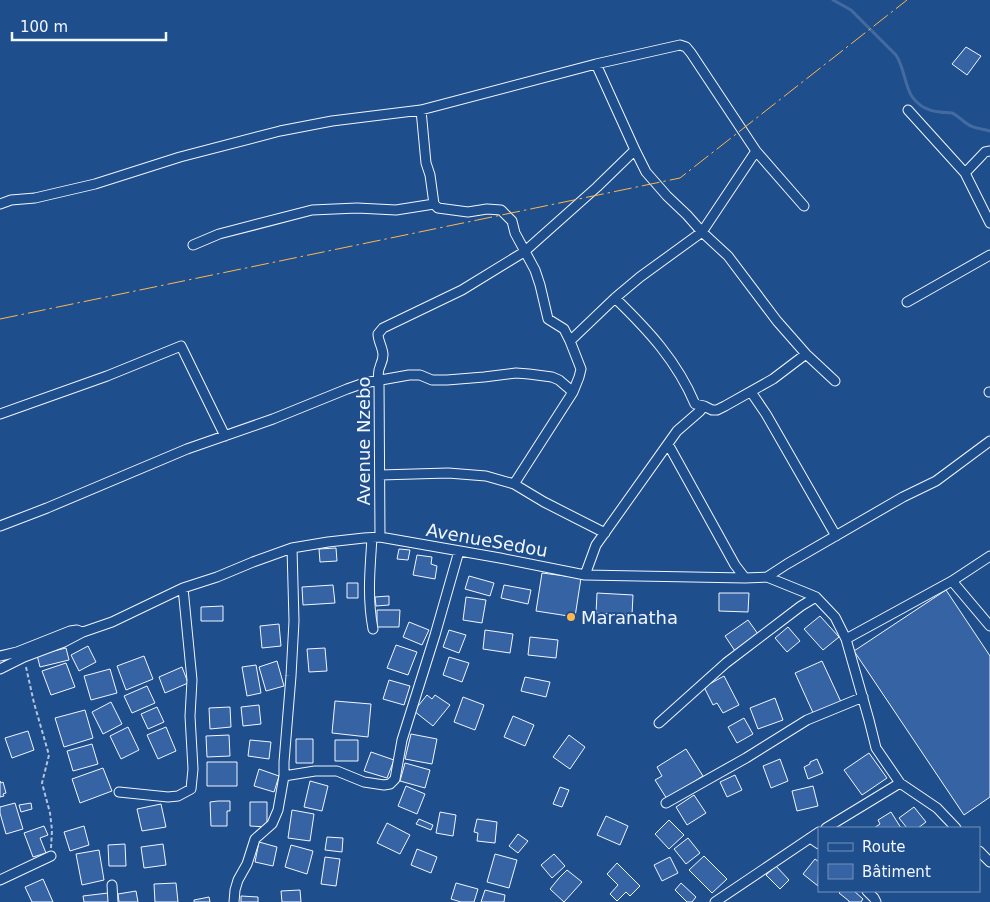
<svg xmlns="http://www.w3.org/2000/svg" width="990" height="902" viewBox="0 0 990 902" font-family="'DejaVu Sans',sans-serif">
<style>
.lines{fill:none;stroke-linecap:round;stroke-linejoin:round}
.stream{stroke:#446ba0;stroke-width:3}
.building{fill:#3563a3;stroke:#f2f6ff}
.street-casing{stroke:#f2f6ff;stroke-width:11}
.path{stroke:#b3c4dc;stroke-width:2;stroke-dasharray:4 2.5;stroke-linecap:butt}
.street{stroke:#1f4e8c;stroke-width:9}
.power{stroke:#ffb74d;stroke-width:1;stroke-dasharray:18 4 2.5 4;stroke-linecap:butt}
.poi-dot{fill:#ffb74d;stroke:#1f4e8c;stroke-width:2}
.labels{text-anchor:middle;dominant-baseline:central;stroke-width:4;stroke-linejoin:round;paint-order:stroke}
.street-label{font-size:18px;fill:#f2f6ff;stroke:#1f4e8c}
.poi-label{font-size:18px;fill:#f2f6ff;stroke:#1f4e8c;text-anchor:start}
</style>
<rect width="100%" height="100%" fill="#1f4e8c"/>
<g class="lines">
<!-- stream -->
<path class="stream" d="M833,0L851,10L896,55C904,67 904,82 911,95C918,106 927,111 940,112C944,113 948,112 952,113C959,116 964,123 971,126C977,129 984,129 990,131"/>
</g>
<!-- building -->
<path class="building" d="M966,47L981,56L967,75L952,64Z
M336,548L337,561L320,562L319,549Z
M399,549L410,550L408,560L397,559Z
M417,555L432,557L431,564L437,566L435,579L413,575Z
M542,573L581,578L575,617L536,611Z
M469,576L494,583L490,596L465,589Z
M347,583H358V598H347Z
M333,585L335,603L303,605L302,587Z
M504,585L531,590L528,604L501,598Z
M946,590L990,656V797L964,815L854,651Z
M597,593L633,595L632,615L596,613Z
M719,593H749L748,612L719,611Z
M389,596V605L376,606L375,597Z
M466,597L486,600L482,623L463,620Z
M223,606V621H201V607Z
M377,610H400L399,627H377Z
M820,616L839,637L823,650L804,629Z
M748,620L758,634L735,651L725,636Z
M409,622L429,630L422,645L403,637Z
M279,624L281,646L262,648L260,626Z
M788,627L800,641L787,652L775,638Z
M449,630L466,635L459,653L443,647Z
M485,630L513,634L510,653L483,649Z
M530,637L558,640L556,658L528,655Z
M396,645L417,652L408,675L387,668Z
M88,646L96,662L79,671L71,655Z
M66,648L69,660L40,667L37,655Z
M325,648L327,671L309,672L307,649Z
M144,656L153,679L126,690L117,666Z
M449,657L469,663L462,682L443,675Z
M277,661L284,686L266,691L259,667Z
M822,661L841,702L814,715L795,673Z
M66,663L75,687L51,695L42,671Z
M256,665L261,693L247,696L242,667Z
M182,667L188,683L165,693L159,677Z
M110,669L117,693L91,700L84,676Z
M724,676L739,705L723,713L717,703L713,705L704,687Z
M525,677L550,682L546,697L521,691Z
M389,680L410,686L404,705L383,699Z
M147,686L155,703L132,713L124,696Z
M427,695L432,699L435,695L450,705L433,726L414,711Z
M463,697L484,705L475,730L454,722Z
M775,698L783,720L758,729L750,708Z
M335,701L371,704L368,737L332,733Z
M111,702L122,724L103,734L92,712Z
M259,705L261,724L243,726L241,707Z
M157,707L164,722L148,729L141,714Z
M230,707L231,727L210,729L209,708Z
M85,710L93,738L64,747L55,718Z
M513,716L534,725L525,746L504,737Z
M744,718L753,734L737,743L728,727Z
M128,727L139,750L121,759L110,736Z
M166,727L176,751L158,759L147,735Z
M28,731L34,750L12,758L5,738Z
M411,734L437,739L432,764L405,759Z
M229,735L230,756L207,757L206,736Z
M569,735L585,747L570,769L553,757Z
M296,739H313V763H296Z
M250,740L271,742L269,759L248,756Z
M335,740H358V761H335Z
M92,744L98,764L73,771L67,751Z
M686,749L703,776L667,799L655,780L662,776L657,767Z
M371,752L394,760L387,778L364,771Z
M869,753L887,778L862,795L844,770Z
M780,759L788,781L771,788L763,766Z
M817,759L823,773L808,779L804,767L810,764V762Z
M207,762H237V786H207Z
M405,763L430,770L425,788L400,781Z
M103,768L112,791L80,803L72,779Z
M259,769L279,776L274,792L254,786Z
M735,775L742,790L727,797L720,782Z
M0,781L1,783L3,782L6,793L3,794L4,796L0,797Z
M310,781L328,786L322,811L304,807Z
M406,786L425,794L417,814L398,806Z
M813,786L818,806L797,811L792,791Z
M560,787L569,790L562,807L553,804Z
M694,795L706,813L687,825L676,807Z
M218,801H230V811H227V826H211L210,802Z
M250,802H267V827L250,826Z
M15,803L23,829L6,834L0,813V807Z
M31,803L32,809L21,812L19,805Z
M161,804L166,827L142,831L137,809Z
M914,807L926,822L918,828H907L899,818Z
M292,810L314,814L310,841L288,838Z
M440,812L456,815L453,836L436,833Z
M891,812L901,828H874L880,824L878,820Z
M606,816L628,826L620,845L597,835Z
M419,819L433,825L431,830L416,824Z
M477,819L497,822L495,843L477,841L478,833L474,832Z
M669,820L684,835L669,849L655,834Z
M387,823L410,835L400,854L377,843Z
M44,826L48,835L40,838L46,853L33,857L24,833Z
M84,826L89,845L70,851L64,832Z
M518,834L528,841L518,853L509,846Z
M327,837L343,838L342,852L325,850Z
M688,838L700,853L686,864L674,849Z
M259,842L277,847L273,866L255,862Z
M125,844L126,866H109L108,845Z
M163,844L166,865L144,868L141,847Z
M291,845L313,851L307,874L285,867Z
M417,849L437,857L431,873L411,865Z
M99,850L104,880L82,885L76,854Z
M495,854L517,860L509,888L487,882Z
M554,854L565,866L552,878L541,865Z
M704,856L727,879L712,893L689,870Z
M325,857L340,859L336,886L321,884Z
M670,857L678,873L662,881L654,865Z
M815,859L819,862L818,886L803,874Z
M617,863L640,886L630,896L626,892L617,901L610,894L618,885L607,874Z
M776,866L789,880L780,889L766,875Z
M567,870L582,882L564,902L550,889L559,878Z
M43,879L53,902H32L25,887Z
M176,883L178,902H155L154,884Z
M456,883L478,889L474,902H461L451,899Z
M681,883L696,897L692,902H687L675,890Z
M300,890L301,902H282L281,891Z
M485,890L505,895L504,902H481Z
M136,891L138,902H119L118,894Z
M841,891H854L863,899L861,902H849V901L839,893Z
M108,893L109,902H84L83,896Z
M241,896L258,897V902H241Z
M209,897L210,902H194V900Z"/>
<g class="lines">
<!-- street casing -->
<g class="street-casing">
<path id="street" d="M596,64L635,150L646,172L667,196L687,215L702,232L728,256L777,321L806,354L835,381
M421,110L426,163L430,175L434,204L438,208L468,212L487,209L501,210L512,221L515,233L535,270L540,285L548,319L564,329L570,341
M908,110L965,173L990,223
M965,173L985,152L990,151
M0,204L11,200L35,198L95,184L180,157L280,131L332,121L421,110L596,64L680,45L686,47L691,53L756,151L804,206
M193,245L219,234L312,210L357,208L396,210L434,204
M907,302L990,255
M751,392L766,414L836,536
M989,392H990
M704,406L712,410H717L725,406L773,379L806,354
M0,414L107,376L181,346L225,436
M668,444L735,565L745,578
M380,475L448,473L486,476L514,484L544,502L605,533
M514,484L573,392L579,377L581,369L570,341L615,298
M0,526L47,508L187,449L273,419L347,389L364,383L409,375H420L432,380H447L484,377L516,373L529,374L552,377L559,380L573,392
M380,537L379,381C376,367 383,365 383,355C383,348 378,341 378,334L383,328L462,290L524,252L597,187L635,150
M372,538C370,568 367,598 373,629
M585,575L596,545L677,431L700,411L704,406L695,404C677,361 648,330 615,298L640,277L702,232L756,151
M767,577L787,564L903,497L936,481L990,441
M952,581L990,626
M846,639L952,581L990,556
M0,656L17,652L70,631L77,630L82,632
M0,669L24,657L64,642L83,632L112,622L183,588L217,577L253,562L292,548L328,542L364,538L380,537L500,558L585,575L745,578L767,577L809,594L816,597L835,617L846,639L869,720L876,748L900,783L937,808L956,828
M659,723L726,663L801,606L816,597
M284,776L315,771H337L364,782L384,785L390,784L395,779L402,740L435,635L459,551
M119,792L168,797L178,796L191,789L193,769L190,716L192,680L183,588
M666,803L746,758L807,720L863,697
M826,828L900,783
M810,838L819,844
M979,851L990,862
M0,880L51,856
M112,885L113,902
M867,891L874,898L876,902
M234,902L235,890L238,880L247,864L255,839L272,824L278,810L284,776V762L291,676L294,621L292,548
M715,902L819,832"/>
</g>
<!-- path -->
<path class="path" d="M26,667L34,703L49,755L42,783L50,813L52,830L51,848"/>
<!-- street -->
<use href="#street" class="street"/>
<!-- power -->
<path class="power" d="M0,319L680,178L907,0"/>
</g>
<!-- markers -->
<circle class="poi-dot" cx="571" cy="617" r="5"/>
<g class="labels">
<!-- street labels -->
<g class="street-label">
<text transform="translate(363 441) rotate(-90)">Avenue Nzebo</text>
<text transform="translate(487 540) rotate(10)">AvenueSedou</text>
</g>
<!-- poi labels -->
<g class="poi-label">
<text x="581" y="617">Maranatha</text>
</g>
</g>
<!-- legend -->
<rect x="818" y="827" width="162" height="65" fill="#1f4e8c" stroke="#7391ba"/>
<rect x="828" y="843" width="25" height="8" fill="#1f4e8c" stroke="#7391ba"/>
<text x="862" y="852" font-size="15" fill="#f2f6ff">Route</text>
<rect x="828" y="864" width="25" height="15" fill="#3563a3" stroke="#7391ba"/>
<text x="862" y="877" font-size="15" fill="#f2f6ff">Bâtiment</text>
<!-- scale -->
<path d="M12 32v8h154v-8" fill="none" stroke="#f2f6ff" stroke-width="2.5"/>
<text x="20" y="32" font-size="15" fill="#f2f6ff" stroke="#1f4e8c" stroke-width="4" paint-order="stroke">100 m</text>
</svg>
